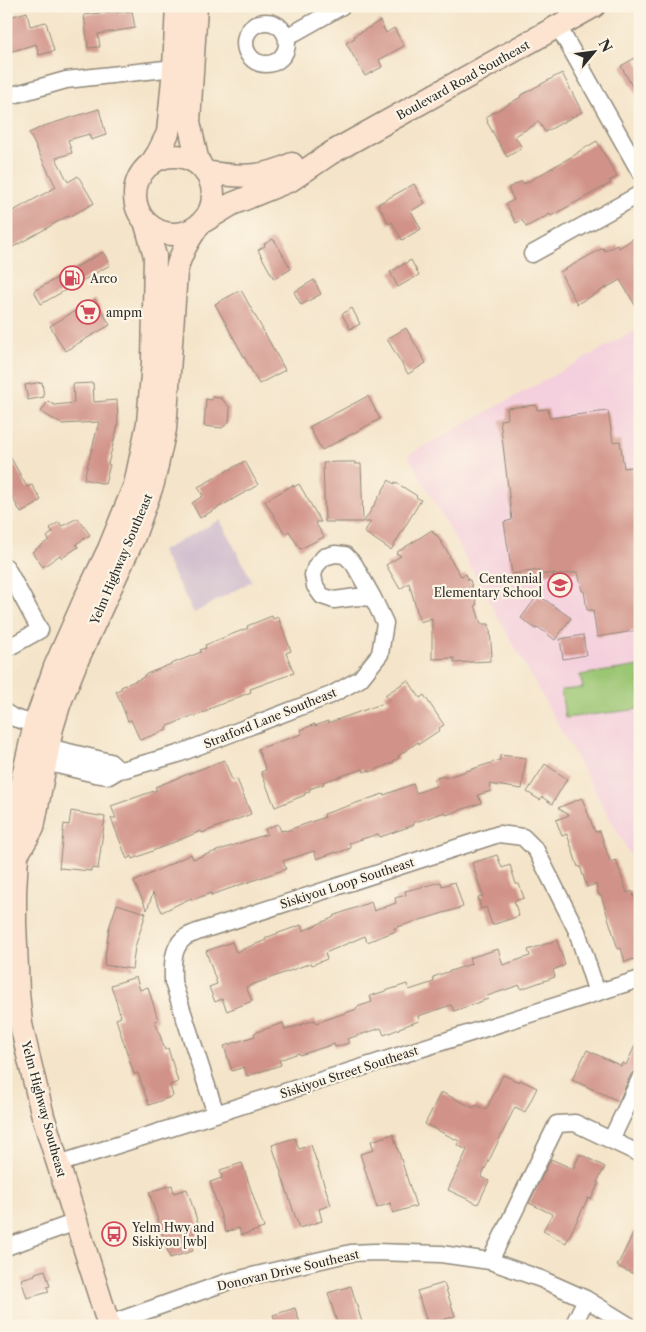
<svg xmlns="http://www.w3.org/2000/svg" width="646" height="1332" viewBox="0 0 646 1332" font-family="'Libre Caslon Text',serif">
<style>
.built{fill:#f4cfdd}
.industrial{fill:#d0bdcd}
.green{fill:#9bc673;stroke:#63784f}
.building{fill:#d19389}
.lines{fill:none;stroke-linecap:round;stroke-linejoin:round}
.street-casing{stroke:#90887a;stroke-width:19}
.secondary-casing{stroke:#90887a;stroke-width:25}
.street{stroke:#fff;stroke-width:16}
.secondary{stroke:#fde4d0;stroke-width:22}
.labels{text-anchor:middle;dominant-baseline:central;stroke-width:4.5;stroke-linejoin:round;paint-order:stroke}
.street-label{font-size:12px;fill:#2b2b2b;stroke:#fcf5e5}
.poi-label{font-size:12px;fill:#2b2b2b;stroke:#fcf5e5;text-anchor:start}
</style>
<rect width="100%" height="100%" fill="#fcf5e5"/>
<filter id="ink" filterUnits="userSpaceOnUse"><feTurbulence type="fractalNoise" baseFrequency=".02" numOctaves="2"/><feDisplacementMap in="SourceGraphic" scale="10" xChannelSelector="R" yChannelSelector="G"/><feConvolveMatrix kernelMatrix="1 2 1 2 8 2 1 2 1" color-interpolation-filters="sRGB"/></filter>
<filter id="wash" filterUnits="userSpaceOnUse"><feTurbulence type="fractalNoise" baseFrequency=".0096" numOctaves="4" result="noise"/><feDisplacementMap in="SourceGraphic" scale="20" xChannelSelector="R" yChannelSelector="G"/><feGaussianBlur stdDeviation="1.12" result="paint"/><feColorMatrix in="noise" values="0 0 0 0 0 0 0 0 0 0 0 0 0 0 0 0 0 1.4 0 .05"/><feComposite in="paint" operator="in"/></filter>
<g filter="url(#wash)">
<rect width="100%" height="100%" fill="#f4e4c9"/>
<!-- built -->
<path class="built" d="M640,328V872L408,455Z"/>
<!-- industrial -->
<path class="industrial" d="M220,520L252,581L194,613L161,551Z"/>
<!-- green -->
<path class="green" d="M640,666V708L632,710L565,718L561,690L583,688L580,675Z"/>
<g id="blocks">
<!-- building -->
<path class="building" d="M116,11V13L132,11L135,28L98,34L100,47L88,48L84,15Z
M27,12L30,26L46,22L54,51L39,55L36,44L6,53V18Z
M380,21L386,33L394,28L404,46L379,60L382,67L365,76L346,43L355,38L354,36Z
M635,58L640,67V101L621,66Z
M562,73L582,112L545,132L539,122L515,136L522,148L507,157L487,122L488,121L486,117L521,97L520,96L532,89Z
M99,109L106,135L91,140L89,134L68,140L72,153L56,158L68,182L78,176L94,203L69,217L68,216L6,251V215L56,187L29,133L44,126Z
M597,141L617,177L609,181L611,183L551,216L550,214L526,227L522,220L516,223L506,204L514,200L508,188L522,181L524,184L578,153V152Z
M414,184L425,203L411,211L421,229L402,240L392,222L389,224L378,204Z
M640,234V313L620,280L577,304L560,272L603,248L605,251L617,245L619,248Z
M273,239L274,241H275L291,269L274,279L258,250L265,246L264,244Z
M103,252L110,265L41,304L34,291Z
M411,260L419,275L398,287L390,272Z
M314,280L321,294L301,305L294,292Z
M241,290L285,370L259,384L215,304Z
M95,299L110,325L65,351L50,326Z
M352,308L360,324L350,329L342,314Z
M406,328L426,363L408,374L387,339Z
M42,382L44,397L28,400L25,385Z
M93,383L94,402L117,400L118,425L108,464L110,465L105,484L84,479L99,422L62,424L41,412L48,401L54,405L74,403L73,384Z
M368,396L380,419L322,450L309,427Z
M212,397L221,398L230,408L229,422L222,428L204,426L206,399L212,400Z
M536,405L537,410L548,409L550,418L608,411L613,442L620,441L624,468L632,467L635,485L640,484V630L597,637L593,610H587L584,591H582L578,572L552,576L555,573L540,575L539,570L512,574L504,522L512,520L500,420L508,419L507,408Z
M6,449L27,487L32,485L41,500L36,503L37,504L21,513L6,486Z
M245,461L258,485L200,518L192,503L203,496L198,487Z
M337,462H355V464H361L363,522H325L323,463Z
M389,480L394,484L395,482L417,496L416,497L421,500L391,550L364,532L371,522H364Z
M299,484L321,522H315L324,537L300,549L289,531L285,534L265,501L293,485L294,487Z
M78,518L90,535L76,544L78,547L62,558L60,555L43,567L32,552L49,540L47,537L53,532L50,528L59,522L62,526Z
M432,530L435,535L436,534L450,556L449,557L461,576L466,574L468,580H470L477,604L475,605L481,624H489V630H490L492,656H490V661L454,663V658L432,659V618L420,622L409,583L400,589L386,565L401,556L396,553Z
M538,595L571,618L555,640L538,627L536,629L521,618Z
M272,616L273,619L278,617L291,651L286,653L294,673L250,689L251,692L209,709L210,710L195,716L194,715L166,727L167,730L140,740L131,720L128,721L116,691L121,689V687L144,677V675L201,652L200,650L206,648L205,645L248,628L247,626Z
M583,635L586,655L563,659L560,639Z
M408,680L420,698L424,695L444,725L439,728L440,730L419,744L418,742L398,756L399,758L393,761L394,762L370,772L369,770L364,772L363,769L323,782L324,784L309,789L310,791L304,794L305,795L275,807L261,772L266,770L258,749L302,734L301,730L315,724V726L328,721V723L390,701L385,695Z
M500,755L526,758L522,789L489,784L491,791L478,795L481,803L446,815L445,812L413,823L414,825L380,837L378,834L349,843L351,848L337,853L336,852L317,859L314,851L283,861L286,869L211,895V893L192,900L191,898L162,912L153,893L147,910L134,882L191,854L193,859L267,834L265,829L278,824L281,831L285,830L286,831L325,817L324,814L383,794L384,795L413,784L416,793L436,786L434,779L444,776L445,778L500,760Z
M224,760L232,780L237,779L251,814L202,833L201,831L133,859L132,856L127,859L111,818H116L111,806L157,790L155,787Z
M545,764L567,779L552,804L542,797L540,800L527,792Z
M582,798L595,832L600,831L610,862L616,860L627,893L632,891L640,913V957L625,962L621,948L618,949L601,895L599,896L596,884L587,887L580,866L578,867L567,834L562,836L556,820L569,815L558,808Z
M71,811L105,817L98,869L91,868V871L59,868L64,824L69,825Z
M497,855L502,868L510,865L516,884H519L524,898L514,901L519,916L492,925L486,907L481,909L478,897L483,896L472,863Z
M441,882L442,886L455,882L463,907L394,928L396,931L367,942L365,936L325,953L327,959L312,965L311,963L246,987L252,1001L227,1011L222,999L215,1002L209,987L217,984L206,951L232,942L236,952L266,940L265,938L301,925L303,931L334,917L333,916L371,902L374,911L396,903L395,898L406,895L405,891Z
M117,904L146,913L135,947L132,969L104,965L109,928Z
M557,940L565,965L553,970L555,977L521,989L520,985L487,996L488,999L454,1011L451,1005L418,1016L419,1021L399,1028V1029L384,1035L381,1028L347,1039L349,1043L335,1047L334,1044L300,1055L299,1053L279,1060L281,1065L247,1076L244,1067L232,1071L224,1046L255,1036L254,1033L283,1023L285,1030L315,1020L316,1023L357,1009V1007L372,1002L370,996L407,984L409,990L434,982L433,977L471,964L469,958L498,949L503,965L530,956L528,950Z
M136,977L140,990L148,987L158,1020L155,1021L165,1050L168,1048L178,1082L170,1085L173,1096L149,1105L138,1073L134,1074L116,1019L121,1017L111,985Z
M640,1035V1069L635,1071L631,1074L619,1101L572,1080L587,1050L621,1066L622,1063L626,1065Z
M503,1075L519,1082L520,1080L537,1088L525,1112L515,1107L481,1177L489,1181L478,1204L448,1190L467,1150L457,1145L459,1141L425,1124L441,1092L474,1108L476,1105L486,1110Z
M393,1134L416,1206L393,1213L390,1203L377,1208L360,1154L374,1150L371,1141Z
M295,1138L299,1149L311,1145L331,1205L319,1209L322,1221L299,1228L272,1145Z
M580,1154L605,1167L597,1182L599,1183L591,1199L588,1198L566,1243L543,1231L552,1214L529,1203L551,1159L573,1169Z
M242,1163L264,1228L241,1235L239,1228L226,1232L210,1182L222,1178L220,1170Z
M172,1185L174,1193L187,1189L203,1239L191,1243L193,1251L170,1258L149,1192Z
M640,1220V1277L617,1266Z
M45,1270L50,1286L47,1287L49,1292L27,1298L21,1279L35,1275V1273Z
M444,1283L455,1316L428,1325L417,1291Z
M351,1286L363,1326H338L328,1293Z
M295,1308L301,1326H277L273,1315Z"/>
</g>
</g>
<g filter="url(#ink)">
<use href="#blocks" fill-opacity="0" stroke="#90887a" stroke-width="1"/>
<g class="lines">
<!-- street casing -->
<g class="street-casing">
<path id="street" d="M245 43a21 21 0 1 1 42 0a21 21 0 1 1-42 0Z
M558,26L640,172
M286,36L296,32L342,6
M6,97L66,80L174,68
M532,254L640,194
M6,567L40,630L6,649
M6,713L14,718L35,724
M48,747L110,762L119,770
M45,762L95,774L109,776L119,770L125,769L178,754L331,695L360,679L380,654L385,623L373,598L354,564L345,555L335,554L324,557L316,566L313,575L315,586L322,596L334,600L357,597L373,598
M216,1114L173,982C173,968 171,950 183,939C186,936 193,934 197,932L499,834L523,837L536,850L577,931L597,993
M611,1140L640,1079
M58,1164L640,979
M6,1247L76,1222
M490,1261L557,1124L575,1123L640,1154
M109,1324L227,1282L351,1253L375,1252L441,1254L490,1261L541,1279L586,1299L630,1326
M573,1326L586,1299"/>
</g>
<!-- secondary casing -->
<g class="secondary-casing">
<path id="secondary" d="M196,6L189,122L197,158L202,168
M135 195a39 39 0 1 1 78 0a39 39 0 1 1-78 0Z
M151,164L158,153L168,133L174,68L177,6
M205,172C236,177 264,179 292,164
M204,221L232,204L291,180L331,153L594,6
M17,855L33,828L52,728L60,702L75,665L133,539L153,483L165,429L176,272C180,254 188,241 198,226
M109,1326L43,1116L28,1055L21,1024L18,992L15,923V892L17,855L12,824L35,724L55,667L85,599L109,549L135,485L148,423L153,362L155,256L145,221"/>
</g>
<!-- street -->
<use href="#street" class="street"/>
<!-- secondary -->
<use href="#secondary" class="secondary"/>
</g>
</g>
<!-- icons -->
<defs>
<g id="fuel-ring" transform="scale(1.25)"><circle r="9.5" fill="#fcf5e5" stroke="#d1495b" stroke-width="1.5"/><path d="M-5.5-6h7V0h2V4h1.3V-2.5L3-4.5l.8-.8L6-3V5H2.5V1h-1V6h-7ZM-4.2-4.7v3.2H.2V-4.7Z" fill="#d1495b"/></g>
<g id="supermarket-ring" transform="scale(1.25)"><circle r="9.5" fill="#fcf5e5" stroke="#d1495b" stroke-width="1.5"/><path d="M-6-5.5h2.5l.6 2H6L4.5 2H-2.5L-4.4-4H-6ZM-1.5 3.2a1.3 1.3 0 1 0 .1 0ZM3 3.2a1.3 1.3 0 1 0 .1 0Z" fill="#d1495b"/></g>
<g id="school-ring" transform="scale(1.25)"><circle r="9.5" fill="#fcf5e5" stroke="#d1495b" stroke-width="1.5"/><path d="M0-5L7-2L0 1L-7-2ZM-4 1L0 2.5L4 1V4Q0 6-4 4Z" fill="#d1495b"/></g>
<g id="bus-ring" transform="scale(1.25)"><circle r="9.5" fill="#fcf5e5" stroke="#d1495b" stroke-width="1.5"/><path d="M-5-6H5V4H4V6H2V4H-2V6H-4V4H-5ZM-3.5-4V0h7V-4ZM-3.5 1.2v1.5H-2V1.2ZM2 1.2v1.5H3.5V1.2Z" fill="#d1495b"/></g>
</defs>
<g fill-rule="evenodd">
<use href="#fuel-ring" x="72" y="278"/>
<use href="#supermarket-ring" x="88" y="312"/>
<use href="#school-ring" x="560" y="585"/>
<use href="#bus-ring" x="114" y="1234"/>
</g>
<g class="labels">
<!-- street labels -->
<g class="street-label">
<text transform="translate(463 80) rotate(-29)">Boulevard Road Southeast</text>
<text transform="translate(121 559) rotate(-67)">Yelm Highway Southeast</text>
<text transform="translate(270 718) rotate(-22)">Stratford Lane Southeast</text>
<text transform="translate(347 883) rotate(-18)">Siskiyou Loop Southeast</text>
<text transform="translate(349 1072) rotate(-18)">Siskiyou Street Southeast</text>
<text transform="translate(44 1109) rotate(75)">Yelm Highway Southeast</text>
<text transform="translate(288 1270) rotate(-13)">Donovan Drive Southeast</text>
</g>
<!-- poi labels -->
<g class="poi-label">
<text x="90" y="278">Arco</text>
<text x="106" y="312">ampm</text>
<text x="542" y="578" text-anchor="end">Centennial<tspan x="542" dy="14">Elementary School</tspan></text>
<text x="132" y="1227">Yelm Hwy and<tspan x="132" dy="14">Siskiyou [wb]</tspan></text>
</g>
</g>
<!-- margin -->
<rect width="646" height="1332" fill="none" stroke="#fcf5e5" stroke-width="25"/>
<!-- north arrow -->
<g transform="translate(594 52) rotate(61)" stroke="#fcf5e5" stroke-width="4" paint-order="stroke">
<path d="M0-4L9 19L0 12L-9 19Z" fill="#2b2b2b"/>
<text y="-8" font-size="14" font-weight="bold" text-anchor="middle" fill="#2b2b2b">N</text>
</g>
</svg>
